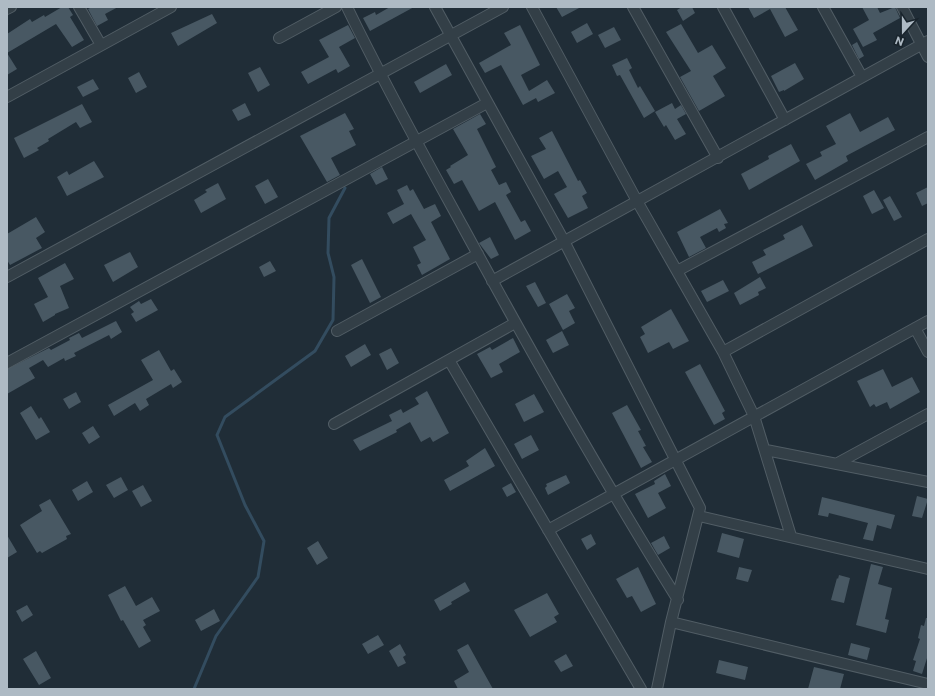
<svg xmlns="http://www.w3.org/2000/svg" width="935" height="696" viewBox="0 0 935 696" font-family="Commissioner,sans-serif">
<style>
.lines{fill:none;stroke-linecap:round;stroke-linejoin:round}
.stream{stroke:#334c5f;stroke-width:3}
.building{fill:#485863}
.minor-casing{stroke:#515d65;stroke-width:12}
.minor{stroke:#333f47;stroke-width:10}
</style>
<rect width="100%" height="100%" fill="#202d37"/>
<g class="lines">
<!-- stream -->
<path class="stream" d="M194,689L216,636L258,577L264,541L245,505L217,435L225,417L315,351L333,320L334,277L328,253L329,218L345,188"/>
</g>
<!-- building -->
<path class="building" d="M62,7H68L73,15L70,17L84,40L72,47L56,24L7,53L17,69L7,75V34L30,19L32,22L44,15L45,17Z
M92,7H118L105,14L108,20L97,26L88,9Z
M390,7H414L370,31L363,18L375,12L376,15Z
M556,7H581L562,17Z
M682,7H692L695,13L683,21L677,10Z
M748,7H785L798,30L785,37L770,9L754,18Z
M862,7H877L880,13L895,7L900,18L873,33L877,40L863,47L853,29L869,20Z
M212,14L217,23L178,46L171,33Z
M587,23L593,34L577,43L571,32Z
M681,24L698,53L712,45L726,68L713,76L725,96L699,111L680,77L691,71L666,32Z
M348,25L355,38L339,47L350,66L338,73L336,69L308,84L301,72L329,57L319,40Z
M520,25L540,65L521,75L529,91L547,80L555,93L538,102L536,98L523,105L501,65L485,73L479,63L511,45L504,33Z
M614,27L621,40L605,48L598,35Z
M857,42L864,56L859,59L852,45Z
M627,58L632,68L629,70L638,88L640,86L655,111L644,118L620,75L617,76L612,65Z
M795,63L804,79L784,91V90L779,92L771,76Z
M446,64L452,75L420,93L414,82Z
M260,67L270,85L258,92L248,73Z
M139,72L147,87L136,93L128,78Z
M93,79L99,89L83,97L77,87Z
M245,103L251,115L238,121L232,110Z
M672,103L675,109L681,105L686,114L677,119L686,134L675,140L666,125L664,127L655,112Z
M82,104L92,122L80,128L76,122L48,139L49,141L37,148L39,150L24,158L14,138Z
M345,113L354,129L349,131L356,145L331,158L340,175L327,182L300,136Z
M850,113L860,132L888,117L895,130L846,156L848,161L815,180L806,164L822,156L820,152L836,144L826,126Z
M480,114L486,124L477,129L496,167L491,170L499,185L506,182L511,192L506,195L521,222L525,220L531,231L515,240L495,202L479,211L462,180L454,184L446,170L451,167L450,166L468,155L453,129Z
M552,131L578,181L580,180L587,193L582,196L588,208L568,218L554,194L567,187L558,171L544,179L531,156L546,149L539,138Z
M791,144L800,161L749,190L741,174L769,159L768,156Z
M94,161L104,177L67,196L57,177L67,171L69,175Z
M382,167L388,179L376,185L370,174Z
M268,179L278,197L265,204L255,186Z
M218,183L226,199L201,213L194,200L207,192L205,190Z
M407,185L410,191L413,189L424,209L435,204L441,216L431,222L450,259L422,275L417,265L421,263L413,247L426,240L411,214L393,224L387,213L404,204L397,190Z
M928,187V203L922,206L916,193Z
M874,190L884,208L872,214L863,196Z
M890,196L902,217L894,221L883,200Z
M720,209L728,223L724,224L726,228L719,232L717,228L700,237L706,248L689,257L677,232Z
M36,217L45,232L36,238L42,248L10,265L7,260V234Z
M802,225L813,246L758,274L752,262L766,255L763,250L785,239L783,235Z
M490,237L499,255L491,259L479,243Z
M130,252L138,267L113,282L104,265Z
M362,259L381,297L370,303L351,265Z
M270,261L276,271L264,277L259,267Z
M65,263L74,279L60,286L69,308L55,314V315L43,322L34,304L48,297L38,278Z
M760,277L766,288L758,292L759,295L740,305L734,293Z
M723,280L729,291L707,302L701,291Z
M535,282L546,303L538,307L526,286Z
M567,294L575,308L569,311L575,323L563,330L549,304Z
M151,299L158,310L136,322L131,314L134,312L130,307L139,301L141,304Z
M671,309L689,341L673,349L669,342L648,353L640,337L645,334L641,327Z
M116,321L122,332L111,339L109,335L74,353L76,356L65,361L64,358L48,367L43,360L29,368L35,378L7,394V369L49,348L51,350L70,340L69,338L79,333L82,338Z
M562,331L569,345L553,353L546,340Z
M513,338L520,352L499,364L503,372L491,378L477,354L490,347L492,350Z
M365,344L371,355L351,367L345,356Z
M391,348L399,363L387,370L379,354Z
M159,350L171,371L174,369L182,382L173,388L171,384L146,399L149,405L140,411L135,403L114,416L108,405L153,380L141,360Z
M700,364L725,411L722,413L725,419L714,425L685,372Z
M883,369L892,387L912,377L920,392L890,409L887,402L876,407L874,404L870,407L857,381Z
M427,391L449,433L433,442L430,437L421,442L410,422L396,430L397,432L360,451L353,440L392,421L389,415L401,409L403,413L419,404L415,398Z
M76,392L81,402L69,409L63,399Z
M534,394L544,412L524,422L515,404Z
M627,405L641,430L638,431L646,446L643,447L652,462L641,468L612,413Z
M31,406L39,419L41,417L50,432L36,440L20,413Z
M93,426L100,437L89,444L82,433Z
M531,435L539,450L522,459L514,444Z
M485,448L495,466L450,491L444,480L469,466L466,461Z
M665,474L671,486L658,493L666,508L648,518L635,494L655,484L654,481Z
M566,475L570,483L548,495L545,488L547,486L546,484Z
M121,477L128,490L114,498L106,485Z
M87,481L93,492L78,501L72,490Z
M511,483L516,492L507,497L502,488Z
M143,485L152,501L141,507L132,491Z
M917,496L928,499L922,518L912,516Z
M822,497L895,515L891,529L877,525L873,541L863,539L868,523L829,513L828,517L818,515Z
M50,499L71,534L66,536L67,539L42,553L40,551L37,553L20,525L42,511L39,505Z
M722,533L744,539L739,558L717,552Z
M591,534L596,544L587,550L581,539Z
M7,535L17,552L7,558Z
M664,536L670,548L658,555L651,543Z
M318,541L328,558L317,565L307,548Z
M871,564L883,567L878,584L892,588L885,619L889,620L886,633L856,625Z
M638,567L656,604L641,612L632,596L627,598L616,579Z
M739,567L752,570L748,582L736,579Z
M839,575L850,578L844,603L831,600L837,578L838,579Z
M465,582L470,591L451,602L452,604L440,611L434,600Z
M125,586L136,606L152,597L160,611L143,620L146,625L143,627L151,641L139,648L123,620L121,621L108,595Z
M547,593L559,614L554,617L557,622L530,637L514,610Z
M27,605L33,615L22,622L16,611Z
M214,609L220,621L201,631L195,620Z
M926,618H928V655L922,674L913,671L916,661L913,660L920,639L918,638L921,625L924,626Z
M378,635L384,645L368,654L362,644Z
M851,643L870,648L867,660L848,655Z
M400,644L406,655L403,657L406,663L398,667L389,651Z
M468,644L479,664L493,689H458L454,681L469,672L457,650Z
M36,651L51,678L39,685L23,659Z
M566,654L573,666L561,672L554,661Z
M719,660L748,667L745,680L716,673Z
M814,667L844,674L840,689H808Z"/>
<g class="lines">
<!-- minor casing -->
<g class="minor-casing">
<path id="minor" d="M79,7L101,45
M347,7C383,82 423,154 463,227C532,354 602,478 678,600
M435,7L564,241L700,508L671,622L657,689
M532,7L637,201L723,352L754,416L791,536
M633,7L718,158
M723,7L785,120
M823,7L862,77
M902,7L928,57
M7,9L11,7
M279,38L336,7
M7,97L171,7
M677,271L928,137
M7,277L503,7
M492,281L928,41
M915,328L928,352
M337,331L478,254
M723,352L928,239
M449,360L641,689
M7,363L487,103
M334,424L515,323
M766,450L928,482
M836,464L928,414
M699,516L928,569
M548,530L928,321
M671,622L928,684"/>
</g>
<!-- minor -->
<use href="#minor" class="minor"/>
</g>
<!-- border -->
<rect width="935" height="696" fill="none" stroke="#aebac4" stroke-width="16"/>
<!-- north arrow -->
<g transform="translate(903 32) rotate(201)" stroke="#19242c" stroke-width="3" paint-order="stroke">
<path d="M0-3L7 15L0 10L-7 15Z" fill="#aebac4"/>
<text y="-6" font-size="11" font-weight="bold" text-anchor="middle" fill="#aebac4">N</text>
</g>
</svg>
